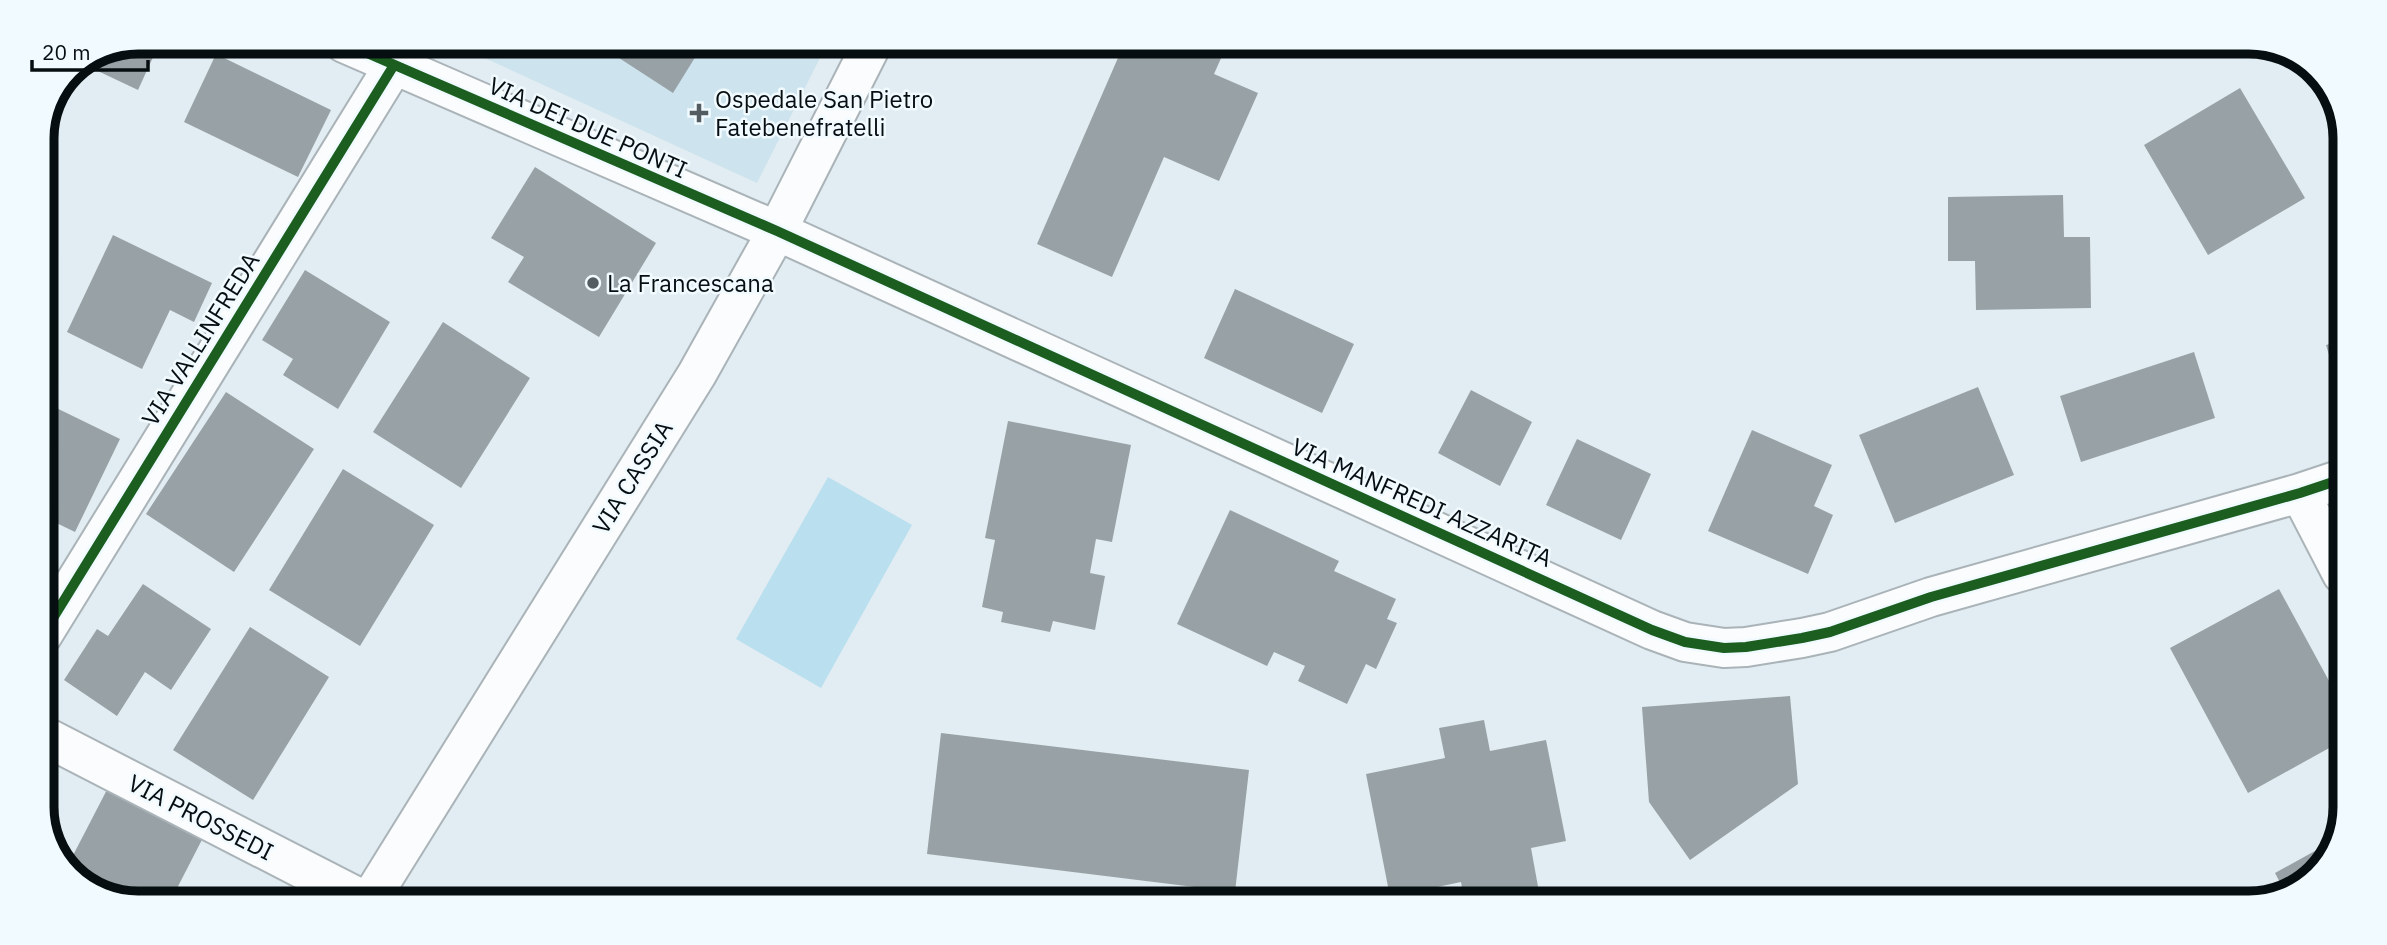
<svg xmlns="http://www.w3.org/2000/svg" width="2387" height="945" viewBox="0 0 2387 945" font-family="'IBM Plex Sans',sans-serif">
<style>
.built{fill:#cde3ed}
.grass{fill:#badfef}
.building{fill:#98a2a6}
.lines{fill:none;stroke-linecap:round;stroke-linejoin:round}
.minor-casing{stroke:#aab3b8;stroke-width:42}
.tertiary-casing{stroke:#aab3b8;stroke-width:42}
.primary-casing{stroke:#aab3b8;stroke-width:42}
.minor{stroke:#fafcfd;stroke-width:38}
.tertiary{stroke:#fafcfd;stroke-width:38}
.primary{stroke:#fafcfd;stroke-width:38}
.cycleway-casing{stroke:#f1fbff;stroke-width:15}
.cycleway{stroke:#1b5e20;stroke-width:10}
.poi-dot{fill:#535c60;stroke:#f1fbff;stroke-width:2.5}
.labels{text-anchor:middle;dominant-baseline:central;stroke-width:5;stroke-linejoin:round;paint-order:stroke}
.poi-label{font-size:24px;fill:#060e11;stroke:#f1fbff;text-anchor:start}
.street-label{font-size:24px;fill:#060e11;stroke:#f1fbff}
.rim{fill:none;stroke:#060e11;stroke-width:9}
</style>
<rect width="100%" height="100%" fill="#e1edf2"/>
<!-- built -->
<path class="built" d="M452,43L827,44L757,183Z"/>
<!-- grass -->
<path class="grass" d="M828,477L912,525L821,688L736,639Z"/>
<!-- building -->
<path class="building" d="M138,42H160L138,90L83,64Z
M600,43H704L673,93L599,45Z
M1124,44L1220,45L1226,47L1214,74L1258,93L1219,181L1164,157L1112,277L1037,244Z
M216,54L331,110L298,177L184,122Z
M2240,88L2305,198L2208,255L2144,145Z
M535,167L656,243L599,337L508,282L524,257L491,238Z
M2063,195L2064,237H2090L2091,308L1976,310L1975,261H1948V197Z
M113,235L212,283L194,322L170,310L142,369L67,332Z
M305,270L390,322L338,409L283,375L293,359L262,340Z
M1235,289L1354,344L1322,413L1204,358Z
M443,322L530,378L461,488L373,432Z
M2343,340V398H2342L2326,345Z
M2194,352L2215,418L2081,462L2060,396Z
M1978,387L2014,475L1895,523L1859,435Z
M1471,390L1532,422L1500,486L1438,453Z
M226,392L314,449L234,572L146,514Z
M42,401L120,439L75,532L42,516Z
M1008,421L1131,445L1112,542L1096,539L1090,573L1105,576L1095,630L1053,621L1050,632L1001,622L1003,612L982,607L995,540L985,538Z
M1752,430L1832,465L1814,506L1833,515L1808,574L1708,531Z
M1577,439L1651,474L1621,540L1546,505Z
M343,469L434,525L360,646L269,590Z
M1230,510L1339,561L1334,571L1396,599L1387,619L1397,623L1376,669L1366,664L1347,704L1298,681L1305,666L1274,652L1267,666L1177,624Z
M143,584L211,629L171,690L145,672L117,716L64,680L97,629L108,636Z
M2279,589L2341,703L2340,742L2248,793L2170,648Z
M250,627L329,677L253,800L173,750Z
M1790,696L1798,784L1690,860L1649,802L1642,707Z
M1484,720L1490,751L1546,740L1566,841L1531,848L1539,892L1492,901H1464L1461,882L1390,897L1366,774L1445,758L1439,728Z
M941,733L1249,770L1235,892L927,854Z
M112,780L207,830L172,898H131L68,865Z
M2340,837L2303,887L2285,892L2275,873Z"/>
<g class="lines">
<!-- minor casing -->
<g class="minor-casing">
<path id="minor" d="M777,231L1652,630L1685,642L1724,648L1746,647L1802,638L1830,632L1931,597L2300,493L2342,479
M2300,493L2342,574
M42,636L394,65
M42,735L359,898"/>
</g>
<!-- tertiary casing -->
<g class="tertiary-casing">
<path id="tertiary" d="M344,43L777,231"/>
</g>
<!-- primary casing -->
<g class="primary-casing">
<path id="primary" d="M371,898L697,374L777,231L872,44"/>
</g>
<!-- minor -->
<use href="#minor" class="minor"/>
<!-- tertiary -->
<use href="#tertiary" class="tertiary"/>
<!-- primary -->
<use href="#primary" class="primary"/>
<!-- cycleway casing -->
<g class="cycleway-casing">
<path id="cycleway" d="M344,43L777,231L1652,630L1685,642L1724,648L1746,647L1802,638L1830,632L1931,597L2300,493L2342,479
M42,636L394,65"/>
</g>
<!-- cycleway -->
<use href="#cycleway" class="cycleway"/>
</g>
<!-- markers -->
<g class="poi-dot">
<path d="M695.5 102.5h7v7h7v7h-7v7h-7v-7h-7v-7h7z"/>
<circle cx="593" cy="283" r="7"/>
</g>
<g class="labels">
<!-- poi labels -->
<g class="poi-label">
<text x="715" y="99">Ospedale San Pietro<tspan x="715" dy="28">Fatebenefratelli</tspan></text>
<text x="607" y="283">La Francescana</text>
</g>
<!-- street labels -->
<g class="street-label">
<text transform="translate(588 127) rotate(24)">VIA DEI DUE PONTI</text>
<text transform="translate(200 339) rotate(-58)">VIA VALLINFREDA</text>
<text transform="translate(632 477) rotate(-58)">VIA CASSIA</text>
<text transform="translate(1422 502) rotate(24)">VIA MANFREDI AZZARITA</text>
<text transform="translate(201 817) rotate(27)">VIA PROSSEDI</text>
</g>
</g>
<!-- crop -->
<path d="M0 0H2387V945H0ZM138 54H2249A84 84 0 0 1 2333 138V807A84 84 0 0 1 2249 891H138A84 84 0 0 1 54 807V138A84 84 0 0 1 138 54Z" fill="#f1fbff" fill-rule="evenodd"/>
<path class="rim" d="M138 54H2249A84 84 0 0 1 2333 138V807A84 84 0 0 1 2249 891H138A84 84 0 0 1 54 807V138A84 84 0 0 1 138 54Z"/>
<!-- scale -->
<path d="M32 60v10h116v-10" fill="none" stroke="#060e11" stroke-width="3.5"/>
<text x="42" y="60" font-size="21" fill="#060e11" stroke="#f1fbff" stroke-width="5" paint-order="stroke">20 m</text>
</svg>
